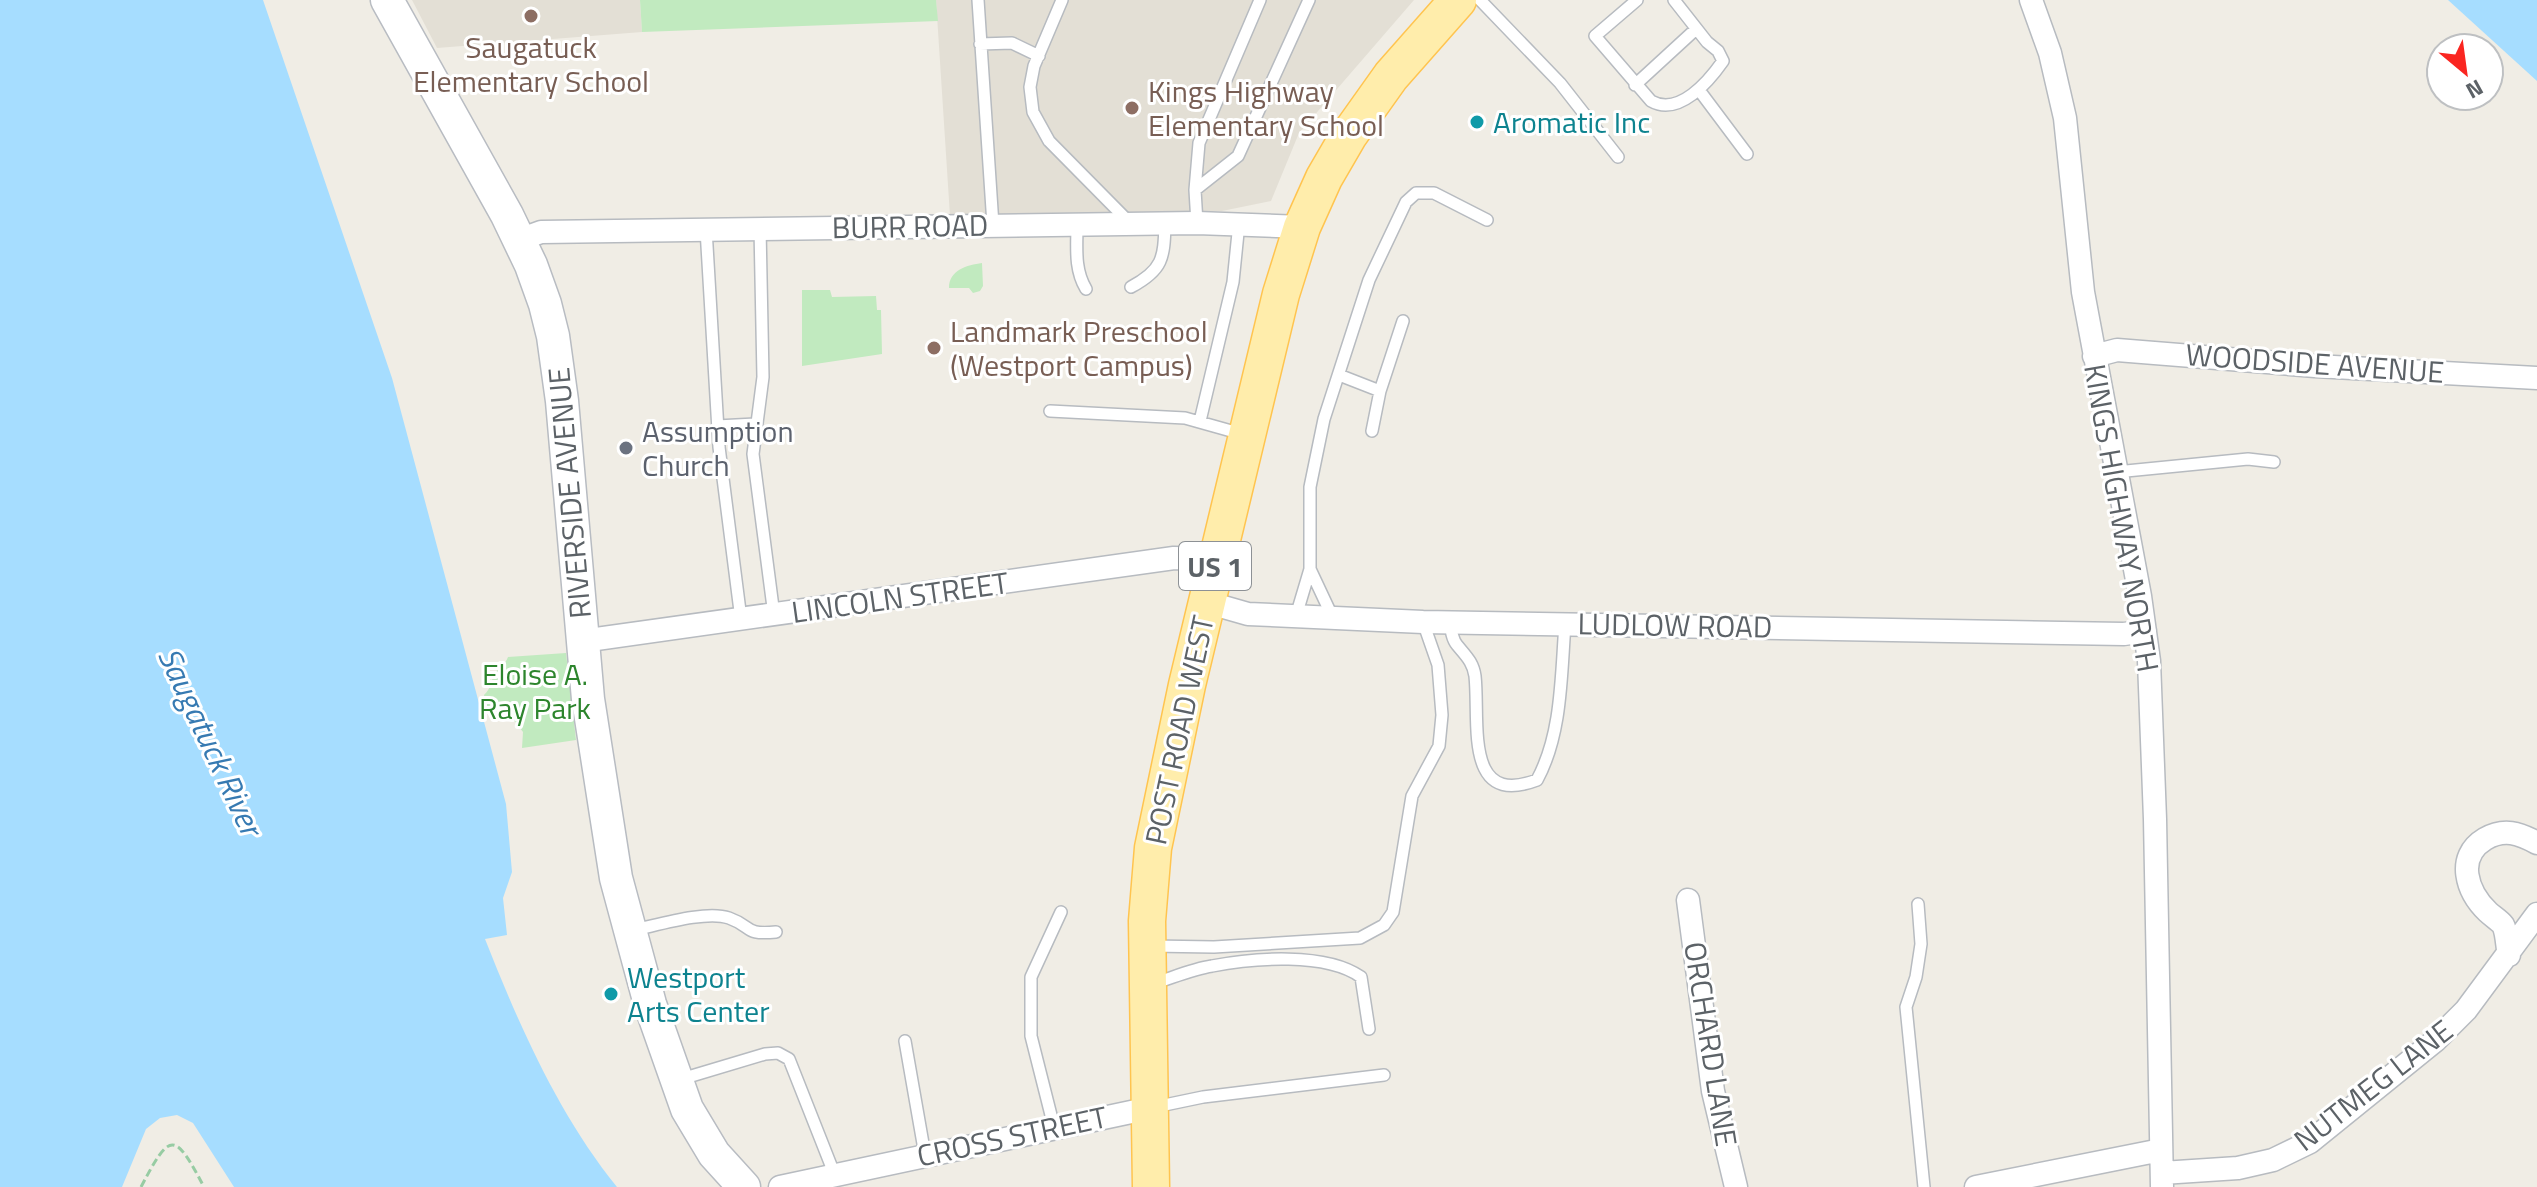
<svg xmlns="http://www.w3.org/2000/svg" width="2537" height="1187" viewBox="0 0 2537 1187" font-family="'Titillium Web',sans-serif">
<style>
.education{fill:#e3dfd5}
.green{fill:#c1eabf}
.water{fill:#a6ddff}
.lines{fill:none;stroke-linecap:round;stroke-linejoin:round}
.lane-casing{stroke:#b7bbc0;stroke-width:14}
.street-casing{stroke:#b7bbc0;stroke-width:25}
.secondary-casing{stroke:#b8bcc2;stroke-width:35}
.primary-casing{stroke:#ffc44f;stroke-width:39}
.path{stroke:#97cca3;stroke-width:3;stroke-dasharray:8 4;stroke-linecap:butt}
.lane{stroke:#fff;stroke-width:11}
.street{stroke:#fff;stroke-width:22}
.secondary{stroke:#fff;stroke-width:32}
.primary{stroke:#ffedab;stroke-width:36}
.education-dot{fill:#8d6e63;stroke:#fff;stroke-width:3}
.culture-dot{fill:#0f9aa8;stroke:#fff;stroke-width:3}
.worship-dot{fill:#6b7280;stroke:#fff;stroke-width:3}
.labels{text-anchor:middle;dominant-baseline:central;stroke-width:6;stroke-linejoin:round;paint-order:stroke}
.shield{fill:#fff;stroke:#8d9195;stroke-width:2}
.shield-label{font-size:28px;font-weight:bold;fill:#5c6267}
.education-label{font-size:30px;fill:#785e54;stroke:#fff;text-anchor:start}
.culture-label{font-size:30px;fill:#0d838f;stroke:#fff;text-anchor:start}
.street-label{font-size:30px;fill:#5c6267;stroke:#fff}
.worship-label{font-size:30px;fill:#5b616d;stroke:#fff;text-anchor:start}
.park-label{font-size:30px;fill:#2d852d;stroke:#fff}
.water-label{font-size:32px;font-style:italic;fill:#367ab2;stroke:#fff}
</style>
<rect width="100%" height="100%" fill="#f0ede5"/>
<!-- education -->
<path class="education" d="M412,0H640L642,32L437,48Z
M936,0H1414L1299,133L1271,201L1222,211L950,216Z"/>
<!-- green -->
<path class="green" d="M640,0H936L938,21L642,32Z
M982,263L983,286L980,291L973,293L969,288H949C949,270 967,265 982,263Z
M802,290H830L832,297L876,296L877,310H881L882,354L802,366Z
M566,653L576,740L522,748L523,732L513,719C494,719 487,714 484,695C492,688 490,680 496,672C500,665 505,665 508,657Z"/>
<!-- water -->
<path class="water" d="M0,0H263L392,378L506,804L512,872L503,898L507,935L485,939C519,1025 558,1114 617,1187H234L193,1123L177,1115L160,1118L146,1129L122,1187H0Z
M2448,0H2537V81Z"/>
<g class="lines">
<!-- lane casing -->
<g class="lane-casing">
<path id="lane" d="M978,0L993,225
M1062,0L1034,66L1030,87L1033,112L1049,141L1130,223
M1480,0L1560,83L1618,157
M1637,0L1595,36L1651,101C1679,117 1709,81 1723,61L1718,51L1707,42L1674,0
M980,44L1012,43L1039,56
M1635,85L1696,29
M1699,90L1747,154
M1195,190L1238,156L1309,0
M1197,223L1195,190L1199,143L1260,0
M1077,225C1077,247 1074,269 1086,289
M760,228L763,377L753,454L774,615
M706,229L719,447L741,619
M1131,287C1163,270 1164,258 1165,224
M1339,375L1380,391L1372,431
M1380,391L1403,321
M1050,411L1185,418L1242,434
M1200,421L1233,282L1239,223
M717,426L755,424
M2116,472L2248,459L2274,462
M1310,569L1333,618
M1296,616L1310,569V487L1324,419L1369,280L1406,202L1416,193H1434L1487,220
M1450,622C1451,630 1452,639 1457,645C1466,656 1473,662 1475,676C1480,721 1463,808 1537,780C1562,734 1561,676 1565,624
M1918,904L1921,944L1916,977L1906,1007L1924,1187
M634,930C658,925 706,910 729,918C754,927 743,935 776,932
M1151,946L1214,947L1360,938L1384,925L1393,912L1412,796L1439,746L1442,715L1438,665L1423,622
M1152,984C1172,978 1192,969 1212,966C1253,958 1326,952 1361,977L1369,1029
M905,1041L925,1155
M678,1080L765,1054L778,1053L789,1059L834,1173
M1155,1107L1203,1097L1384,1075
M1054,1127L1031,1036V977L1061,912"/>
</g>
<!-- street casing -->
<g class="street-casing">
<path id="street" d="M2031,0L2050,53L2065,118L2083,292L2140,596L2149,661L2155,819L2162,1187
M519,240L541,232L1197,223L1302,227
M2094,356L2117,350L2315,366L2537,378
M1206,602L1248,614L1423,622L2124,634L2145,631
M582,641L1174,558L1217,559
M1688,900L1713,1091L1736,1187
M2509,955C2507,947 2507,932 2503,925C2499,920 2492,916 2488,912C2467,892 2455,857 2485,839C2504,828 2519,833 2537,843
M2162,1173L2238,1168L2273,1160L2310,1142L2436,1040L2466,1010L2537,914
M780,1187L1150,1108
M1976,1187L2161,1150"/>
</g>
<!-- secondary casing -->
<g class="secondary-casing">
<path id="secondary" d="M387,0L507,215L531,265L545,304L553,336L562,401L588,699L616,878L650,1004L687,1109L714,1154L744,1187"/>
</g>
<!-- primary casing -->
<g class="primary-casing">
<path id="primary" d="M1151,1187L1147,921L1153,848L1187,685L1281,294L1302,227L1324,178L1349,135L1391,76L1458,0"/>
</g>
<!-- path -->
<path class="path" d="M141,1187C170,1132 174,1130 204,1187"/>
<!-- lane -->
<use href="#lane" class="lane"/>
<!-- street -->
<use href="#street" class="street"/>
<!-- secondary -->
<use href="#secondary" class="secondary"/>
<!-- primary -->
<use href="#primary" class="primary"/>
</g>
<!-- markers -->
<g class="education-dot">
<circle cx="531" cy="16" r="8"/>
<circle cx="1132" cy="108" r="8"/>
<circle cx="934" cy="348" r="8"/>
</g>
<g class="culture-dot">
<circle cx="1477" cy="122" r="8"/>
<circle cx="611" cy="994" r="8"/>
</g>
<circle class="worship-dot" cx="626" cy="448" r="8"/>
<g class="labels">
<!-- shield labels -->
<rect class="shield" x="1179" y="542" width="72" height="48" rx="6"/>
<g class="shield-label">
<text x="1215" y="566">US 1</text>
</g>
<!-- education labels -->
<g class="education-label">
<text x="531" y="47" text-anchor="middle">Saugatuck<tspan x="531" dy="34">Elementary School</tspan></text>
<text x="1148" y="91">Kings Highway<tspan x="1148" dy="34">Elementary School</tspan></text>
<text x="950" y="331">Landmark Preschool<tspan x="950" dy="34">(Westport Campus)</tspan></text>
</g>
<!-- culture labels -->
<g class="culture-label">
<text x="1493" y="122">Aromatic Inc</text>
<text x="627" y="977">Westport<tspan x="627" dy="34">Arts Center</tspan></text>
</g>
<!-- street labels -->
<g class="street-label">
<text transform="translate(910 226) rotate(-1)">BURR ROAD</text>
<text transform="translate(2315 363) rotate(4)">WOODSIDE AVENUE</text>
<text transform="translate(569 493) rotate(-95)">RIVERSIDE AVENUE</text>
<text transform="translate(2122 518) rotate(80)">KINGS HIGHWAY NORTH</text>
<text transform="translate(900 597) rotate(-8)">LINCOLN STREET</text>
<text transform="translate(1675 625) rotate(1)">LUDLOW ROAD</text>
<text transform="translate(1179 730) rotate(-78)">POST ROAD WEST</text>
<text transform="translate(1711 1044) rotate(81)">ORCHARD LANE</text>
<text transform="translate(2373 1085) rotate(-38)">NUTMEG LANE</text>
<text transform="translate(1012 1136) rotate(-12)">CROSS STREET</text>
</g>
<!-- worship labels -->
<g class="worship-label">
<text x="642" y="431">Assumption<tspan x="642" dy="34">Church</tspan></text>
</g>
<!-- park labels -->
<g class="park-label">
<text x="535" y="674">Eloise A.<tspan x="535" dy="34">Ray Park</tspan></text>
</g>
<!-- water labels -->
<g class="water-label">
<text transform="translate(211 741) rotate(65)">Saugatuck River</text>
</g>
</g>
<!-- north arrow -->
<g transform="translate(2465 72) rotate(151)"><circle r="38" fill="#ffffff" stroke="#bec0c2" stroke-width="2"/>
<path d="M0-6L14 30L0 20L-14 30Z" fill="#fa2621"/>
<text y="-12" font-size="22" font-weight="bold" text-anchor="middle" fill="#5c6267">N</text>
</g>
</svg>
